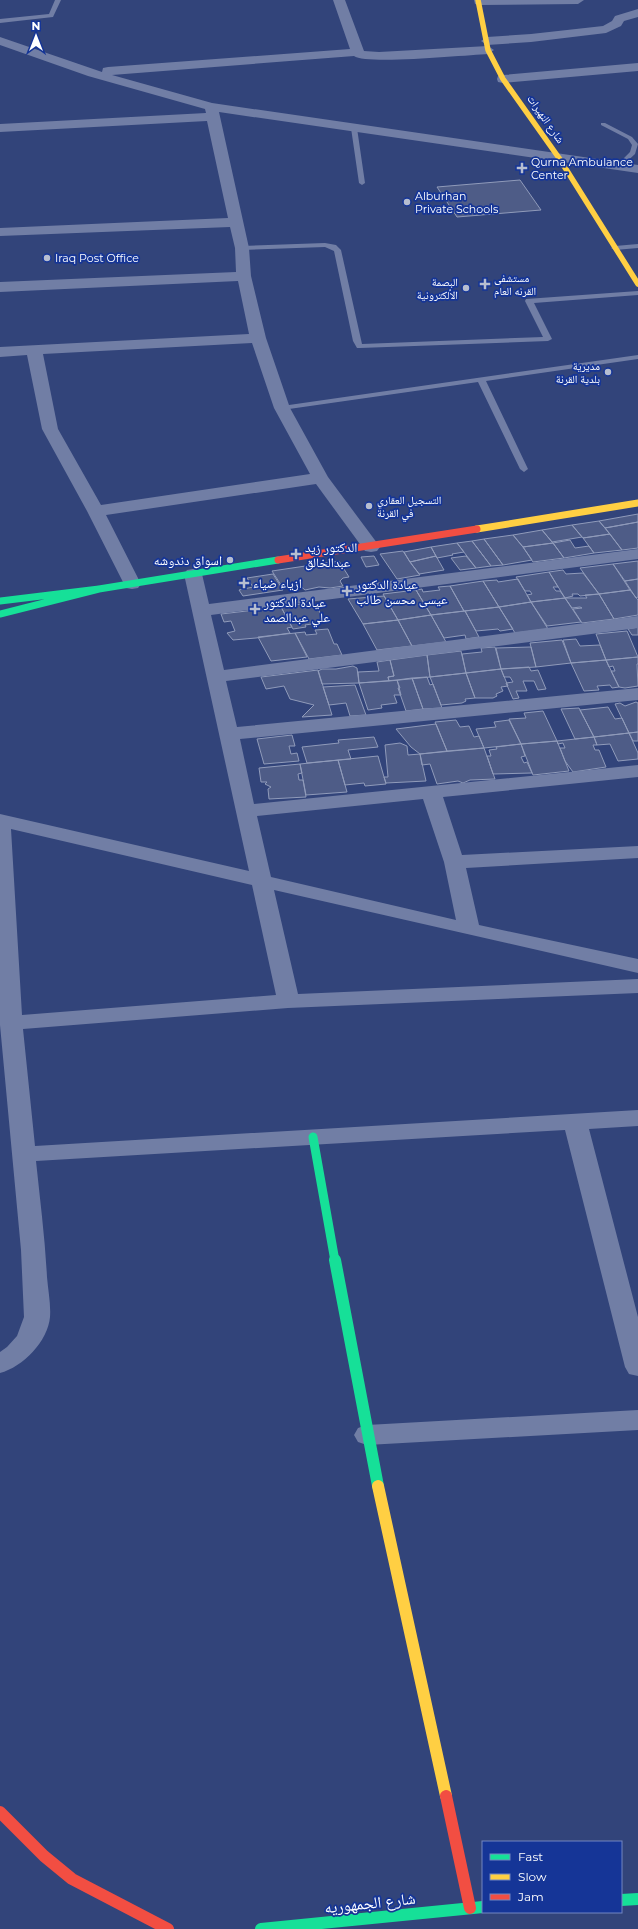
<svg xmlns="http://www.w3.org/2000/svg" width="638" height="1929" viewBox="0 0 638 1929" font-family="Montserrat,'Noto Naskh Arabic',sans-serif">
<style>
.building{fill:#4e5c87;stroke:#909bba}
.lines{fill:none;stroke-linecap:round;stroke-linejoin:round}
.lane{fill:#717ea5;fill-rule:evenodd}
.street{fill:#717ea5;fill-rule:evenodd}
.fast-far2{stroke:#16e098;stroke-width:7}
.fast-far1{stroke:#16e098;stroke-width:9}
.fast{stroke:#16e098;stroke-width:12}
.slow-far2{stroke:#ffcf43;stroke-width:5.5}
.slow-far1{stroke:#ffcf43;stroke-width:7}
.slow{stroke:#ffcf43;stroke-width:12}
.jam-far1{stroke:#f24e42;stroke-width:7}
.jam{stroke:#f24e42;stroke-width:12}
.poi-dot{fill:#b7bed0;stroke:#153597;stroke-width:1.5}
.labels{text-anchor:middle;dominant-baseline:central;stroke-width:3.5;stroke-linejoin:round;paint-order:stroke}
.far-street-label{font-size:11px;fill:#fff;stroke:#153597}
.far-poi-label{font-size:11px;fill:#fff;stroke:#153597;text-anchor:start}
.poi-label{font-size:13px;fill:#fff;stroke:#153597;text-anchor:start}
.near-street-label{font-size:16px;fill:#fff;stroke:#153597}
</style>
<rect width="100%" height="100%" fill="#32447a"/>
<!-- building -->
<path class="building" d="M520,180L541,210L457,217L437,187Z
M638,514V522L605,528L599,521Z
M599,521L610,534L583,538L572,525Z
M638,522V548L622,550L605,528Z
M572,525L582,537L552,542L542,530Z
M542,530L553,543L523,547L513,535Z
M610,534L622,550L594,553L583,538Z
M513,535L523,547L532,560L503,565L484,539Z
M484,539L503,565L491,566L472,541Z
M570,540L575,548L589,546L594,553L564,558L553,543Z
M472,541L491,566L476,568L457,543Z
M457,543L464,552L452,554L453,555L437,558L431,547Z
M553,543L564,558L533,562L523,547Z
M431,547L436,556L410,562L404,552Z
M403,551L410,562L420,575L397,579L380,554Z
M374,556L379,565L366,567L361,557Z
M436,556L444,570L419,574L410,562Z
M466,556L476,568L460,570L451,558Z
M339,561L349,577L343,578L340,581L343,586L330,588L319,587L305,590L299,585L283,588L272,571Z
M638,561V579L625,581L613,564Z
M613,564L630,590L599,594L580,568Z
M563,570L566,574L583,573L599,594L580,596L578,594H572L573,596L565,598L549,572Z
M549,572L558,587H553L556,591H560L565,598L531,602L527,595L532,594L530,591H525L516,577Z
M273,574L283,590L243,596L239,590L253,587L247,578Z
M518,579L531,602L499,607L483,581L497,580L498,582Z
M638,579V597L636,598L625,581Z
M483,581L499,607L464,611L450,586Z
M450,586L464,611L431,615L416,590L422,589L423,592L440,590L438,587Z
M416,590L431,615L398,620L383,594Z
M630,590L638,600V615L614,619L599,594Z
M599,594L614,619L582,623L573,609L582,608L580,607L572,608L565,598H587L585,595Z
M384,596L398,620L363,624L348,599Z
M565,598L581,622L547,626L531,602Z
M531,602L548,629L515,633L499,607Z
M301,604L303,608L317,607L325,622L305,625L306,627L293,629L281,607Z
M281,607L292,627L287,628L290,633L256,638L233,640L227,633L235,631L231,621L224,622L221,614Z
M499,607L513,629L500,631L498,629L476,631L465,611Z
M465,611L479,637L466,639L465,635L444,638L431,615Z
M431,615L446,642L412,646L398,620Z
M398,620L412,646L377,650L363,624Z
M638,627V635H632L628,629Z
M328,629L334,644H337L342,655L309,659L295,633L305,632L306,635L317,634L315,630Z
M627,631L638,657L606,660L596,634Z
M295,633L307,657L271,661L258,637Z
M576,639L580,646L600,645L606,660L571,663L563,640Z
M562,640L571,663L536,667L530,643Z
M495,647L501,669L466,673L462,654L482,652L481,648Z
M531,647L536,667L501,669L496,648Z
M461,651L466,673L430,677L427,655Z
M427,655L430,677L389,681L388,677L394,676L390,660Z
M638,657V664H637L638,686L625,688L619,687L611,671H615L613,666L609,667L606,660Z
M390,660L394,676L388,677L389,681L359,683L358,672L379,671L377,662Z
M606,660L619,687L612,688L610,685L597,686L599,690L584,691L571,663Z
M353,666L357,668L359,683L322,684L318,671L322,669H336Z
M529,667L531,671L538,670L546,689L538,690L534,681H523L527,691H516L519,698L513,699L506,683L513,682L510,677H504L501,669Z
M501,669L508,686L501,687L503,691L496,694L497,696L493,698H475L466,673Z
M318,670L332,715L302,717L314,705L290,699L284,686L266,689L261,677Z
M466,673L475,698L465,699L466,701L462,703L441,705L430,677Z
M427,677L430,685L433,684L442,708L423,709L412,678Z
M412,678L423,709L406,711L398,688H400L397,680Z
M397,680L401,695H394L397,703L381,705L382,708L368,710L359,683Z
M355,685L366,715L350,716L346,703L329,705L323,687Z
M636,702L638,703V732L629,733L615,704L620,703L625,706Z
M608,707L615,719L622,718L629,733L594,737L580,710Z
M579,708L580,710L594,737L575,739L561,709Z
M543,711L557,741L521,744L509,719L526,718L524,713Z
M456,720L460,727L469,726L474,737L479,736L484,748L447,751L435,722Z
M509,720L521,744L484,748L476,729L496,727L494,722Z
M436,724L447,751L420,754L411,747L396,729Z
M638,732V741H633L629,733Z
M629,733L638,753V759L618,761L610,744L597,745L594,737Z
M292,735L295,746H289L291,754L297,753L299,761L264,764L257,739Z
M374,737L378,747L348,750L351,759L307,763L302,747L339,743L338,740Z
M594,737L597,745H593L595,750H599L606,767L573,772L565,761L560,748H565L563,743L558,744L557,741Z
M557,741L569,771L533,775L521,744Z
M400,743L407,746L408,755L420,754L426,781L386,783L384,777H388L385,745Z
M521,744L525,756L521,757L524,763L527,762L532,773L493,774L487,756H491L489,750L497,749L496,747Z
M484,748L495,779L470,780L463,783L458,781L437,784L430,764L422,765L420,754Z
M378,756L386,784L365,786L364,783L345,785L338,760Z
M338,760L347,792L306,795L300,764Z
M300,764L302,773L298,774L299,780H303L306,797L269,799L268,789L271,787L265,784L267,782H261L259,768Z"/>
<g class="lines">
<!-- lane -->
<path class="lane" d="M55,0H61L53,17L0,23V19L49,14Z
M601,123H605L632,137L638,144L635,154L621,167L616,166L630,152L632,145L628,139L601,125Z
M354,126L357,128L365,183L362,185L359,183L351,128Z
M325,243L336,245L341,250L362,344L543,337L525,301L526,299L638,291V295L534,303L552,339L548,341L360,348H357L353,341L334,251L325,247L242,250L238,248L242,246Z
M638,244V248L615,250L611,248L615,246Z
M638,355V359L486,381L528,469L524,472L520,469L478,382L282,410L278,408L282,406Z"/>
<!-- street -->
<path class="street" d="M333,0H345L364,51L379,52L488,46L494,50L488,54C467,55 366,65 354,56L112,75L212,103L638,165V173L219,112L249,248L251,276L266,338L290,408L328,477L380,547L377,551L371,552L365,551L316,484L106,515L141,584L138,588L132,589L126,588L87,511L42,429L27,355L0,357V347L249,334L238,281L0,292V282L236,272L235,248L230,227L0,236V228L228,218L207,121L0,132V124L206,113L205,109L88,76L0,45V37L102,72L103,68L108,67L350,49ZM252,343L274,408L310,474L101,505L58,429L43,354Z
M474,0H584L578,4L479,5L475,4Z
M638,9V17L624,21L621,26L606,33L531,42L487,45L481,41L487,37L531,34L603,26L612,21L615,16Z
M638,63V71L503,83L498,82L497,79L498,76L503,75Z
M638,549V559L211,615L224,670L638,616V628L226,681L237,727L638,688V700L240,739L254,804L638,765V777L443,797L462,855L638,846V858L466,868L479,925L638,959V973L274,890L298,994L638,979V993L288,1008L23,1029L35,1146L638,1110V1126L589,1129L638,1317V1376L629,1374L625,1367L565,1130L36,1161C40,1200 45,1238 47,1277C48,1290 51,1304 50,1317C48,1341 23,1367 0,1373V1352L7,1347L17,1336L24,1317L21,1250L0,1025V814L249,871L184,574L187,570L193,569L199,570L202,574L209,604ZM423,799L444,862L456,920L271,877L257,816ZM11,829L252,885L276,995L22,1015Z
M638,1410V1430L367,1445L358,1442L354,1435L358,1428L367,1425Z"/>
<!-- fast-far2 -->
<path class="fast-far2" d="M99,589L278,560
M0,601L99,589L0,614"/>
<!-- fast-far1 -->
<path class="fast-far1" d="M313,1137L335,1261"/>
<!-- fast -->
<path class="fast" d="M335,1260L378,1486
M621,1900L638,1899
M261,1929L483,1907"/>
<!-- slow-far2 -->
<path class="slow-far2" d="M478,0L488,50L503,79L559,158L638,284"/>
<!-- slow-far1 -->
<path class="slow-far1" d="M477,529L638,503"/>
<!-- slow -->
<path class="slow" d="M378,1486L446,1796"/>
<!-- jam-far1 -->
<path class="jam-far1" d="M278,560L477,529"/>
<!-- jam -->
<path class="jam" d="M446,1796L470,1908
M0,1812L44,1856L72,1879L168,1929"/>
</g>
<!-- markers -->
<g class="poi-dot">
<path d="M520 162h4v4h4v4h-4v4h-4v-4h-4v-4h4z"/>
<circle cx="407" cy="202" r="4"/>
<circle cx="47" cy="258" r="4"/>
<path d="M483 278h4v4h4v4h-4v4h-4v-4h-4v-4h4z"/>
<circle cx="466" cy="288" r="4"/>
<circle cx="608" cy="372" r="4"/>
<circle cx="369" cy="506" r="4"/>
<path d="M294 548h4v4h4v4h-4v4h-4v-4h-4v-4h4z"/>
<circle cx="230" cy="560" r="4"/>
<path d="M242 577h4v4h4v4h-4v4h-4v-4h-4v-4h4z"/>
<path d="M345 585h4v4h4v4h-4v4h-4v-4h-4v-4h4z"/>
<path d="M253 603h4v4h4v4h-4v4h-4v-4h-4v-4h4z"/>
</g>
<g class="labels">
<!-- far-street labels -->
<g class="far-street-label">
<text transform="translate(546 119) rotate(55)">شارع النهيرات</text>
</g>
<!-- far-poi labels -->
<g class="far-poi-label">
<text x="531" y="162">Qurna Ambulance<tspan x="531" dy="13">Center</tspan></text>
<text x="415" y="196">Alburhan<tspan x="415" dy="13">Private Schools</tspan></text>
<text x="55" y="258">Iraq Post Office</text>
<text x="494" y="278">مستشفى<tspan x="494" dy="13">القرنه العام</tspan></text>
<text x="458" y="282" text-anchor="end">البصمة<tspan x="458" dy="13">الألكترونية</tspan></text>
<text x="600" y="366" text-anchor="end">مديرية<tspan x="600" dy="13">بلدية القرنة</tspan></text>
<text x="377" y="500">التسجيل العقاري<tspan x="377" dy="13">في القرنة</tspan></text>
</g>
<!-- poi labels -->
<g class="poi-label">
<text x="305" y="547">الدكتور زيد<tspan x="305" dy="15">عبدالخالق</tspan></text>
<text x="222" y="560" text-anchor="end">اسواق دندوشه</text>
<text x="253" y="583">ازياء ضياء</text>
<text x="356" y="584">عيادة الدكتور<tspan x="356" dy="15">عيسى محسن طالب</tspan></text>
<text x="264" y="602">عيادة الدكتور<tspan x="264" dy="15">علي عبدالصمد</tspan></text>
</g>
<!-- near-street labels -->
<g class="near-street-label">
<text transform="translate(370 1903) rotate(-6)">شارع الجمهوريه</text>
</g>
</g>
<!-- legend -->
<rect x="482" y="1841" width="140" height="72" fill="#153597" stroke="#7386c1"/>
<rect x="490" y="1854" width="20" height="6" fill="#16e098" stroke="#7386c1"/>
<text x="518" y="1861" font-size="12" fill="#ffffff">Fast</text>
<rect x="490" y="1874" width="20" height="6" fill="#ffcf43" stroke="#7386c1"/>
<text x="518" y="1881" font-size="12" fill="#ffffff">Slow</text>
<rect x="490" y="1894" width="20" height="6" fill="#f24e42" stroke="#7386c1"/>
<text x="518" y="1901" font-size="12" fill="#ffffff">Jam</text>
<!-- north arrow -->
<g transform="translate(36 36)" stroke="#153597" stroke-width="3" paint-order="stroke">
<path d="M0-3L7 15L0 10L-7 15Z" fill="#ffffff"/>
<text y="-6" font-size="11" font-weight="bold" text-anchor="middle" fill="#ffffff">N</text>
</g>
</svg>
